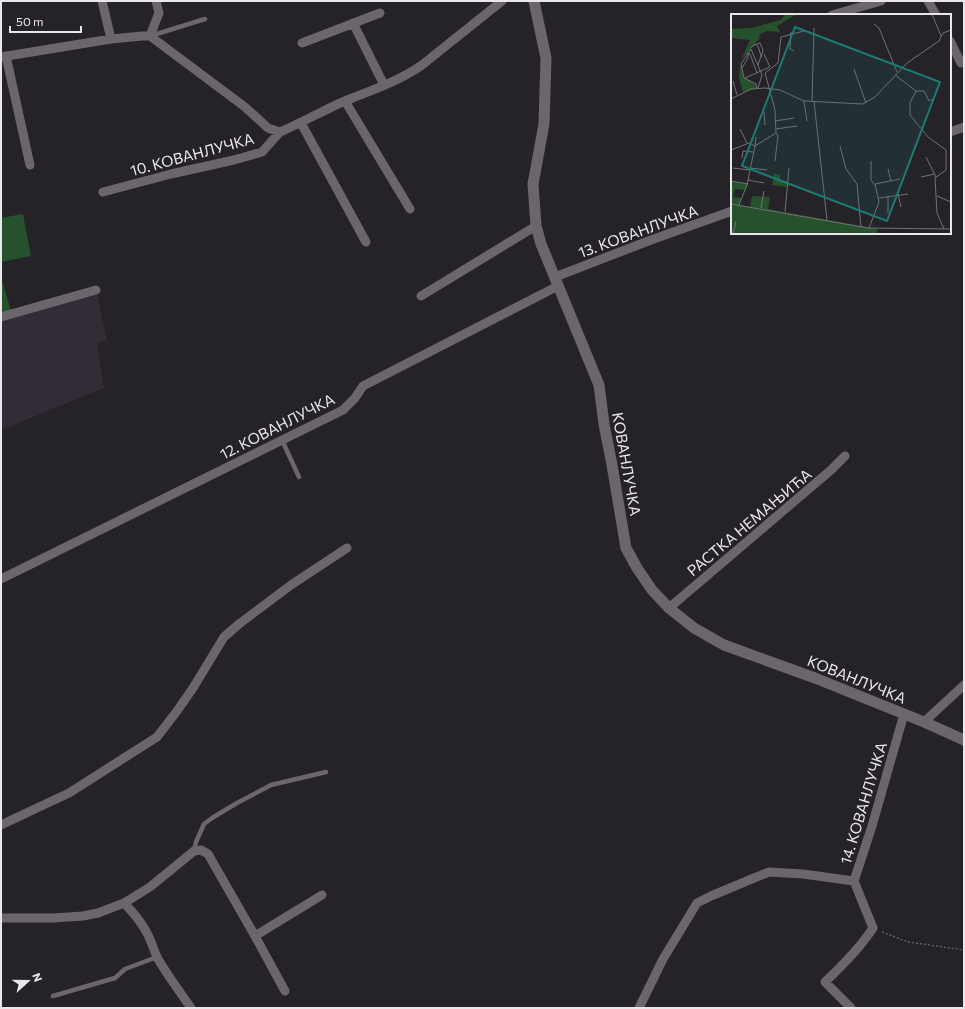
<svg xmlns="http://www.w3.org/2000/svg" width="965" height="1009" viewBox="0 0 965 1009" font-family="Commissioner,sans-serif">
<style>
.built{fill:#332c36}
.green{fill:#25512c}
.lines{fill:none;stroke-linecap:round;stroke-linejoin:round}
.path{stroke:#646165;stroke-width:1.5;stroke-dasharray:2 2;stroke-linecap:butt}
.service{stroke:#6b666d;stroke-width:4.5}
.minor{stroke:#6b666d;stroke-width:9}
.tertiary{stroke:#6b666d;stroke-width:11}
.labels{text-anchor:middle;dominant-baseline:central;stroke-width:4;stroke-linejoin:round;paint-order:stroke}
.street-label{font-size:15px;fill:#eae7eb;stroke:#262328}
.inset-road{fill:none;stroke:#747176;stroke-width:1}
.view{fill:#1a7c74;fill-opacity:0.15;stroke:#1a7c74;stroke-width:2}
.inset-edge{fill:none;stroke:#eae7eb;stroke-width:2}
</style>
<rect width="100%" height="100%" fill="#262328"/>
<!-- built -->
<path class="built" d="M96,290L107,340L97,343L104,388L1,430V317Z"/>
<!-- green -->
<path class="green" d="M23,214L31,256L1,262V218Z
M1,277L12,314L1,317Z"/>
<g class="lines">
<!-- path -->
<path class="path" d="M882,932L908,942L964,950"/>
<!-- service -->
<path class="service" d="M150,36L205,19
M282,440L299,477
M194,851L196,842L204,824L212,818L237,803L271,785L326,772
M53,996L115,978L125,969L157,957"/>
<!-- minor -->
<path class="minor" d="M102,1L111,39
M928,1L936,15
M832,15L881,1
M353,23L384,85
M150,36L159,13L156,1
M950,41L961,63
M302,43L380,13
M6,56L30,165
M1,57L111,39L142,36H150L245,107L268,128L280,132C303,122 324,110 347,100C373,90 399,81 422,65L502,1
M345,101L410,209
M301,123L366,242
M950,132L964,127
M103,192L171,174L234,160L262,152L280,132
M555,277L651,240L732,211
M421,296L536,226
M1,317L96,290
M1,579L343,410L355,398L363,386L558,286
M669,608L831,470L845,456
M924,722L964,685
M1,825L69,793L157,737L177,711L193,688L224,637L239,624L291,585L347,548
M124,903C134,913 142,923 148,935C152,943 154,951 158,959C168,976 180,992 191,1008
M1,918H53L83,916L98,913L124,903L150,887L194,851L201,850L208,854L255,936L285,991
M255,936L322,895
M639,1008L663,959L697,903L711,896L754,878L769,872L803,874L854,881L872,826L904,714
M851,1008L825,982C843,965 860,948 873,928L854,881"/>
<!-- tertiary -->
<path class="tertiary" d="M534,1L546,58L544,124L533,184L536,226L541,244L599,385L604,424L612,465L626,548L637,568L652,590L669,608L694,628L724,645L815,678L924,722L964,740"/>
</g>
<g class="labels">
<!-- street labels -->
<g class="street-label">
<text transform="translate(192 154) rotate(-15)">10. КОВАНЛУЧКА</text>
<text transform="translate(638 231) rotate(-20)">13. КОВАНЛУЧКА</text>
<text transform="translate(277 426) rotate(-27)">12. КОВАНЛУЧКА</text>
<text transform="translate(627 464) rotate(80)">КОВАНЛУЧКА</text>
<text transform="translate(749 522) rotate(-40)">РАСТКА НЕМАЊИЋА</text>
<text transform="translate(857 679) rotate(22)">КОВАНЛУЧКА</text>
<text transform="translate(863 803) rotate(-73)">14. КОВАНЛУЧКА</text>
</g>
</g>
<!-- overview -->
<g transform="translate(731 14)">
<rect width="220" height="220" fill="#262328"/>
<path d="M55,0H66L46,12L49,18L36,17L28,21L29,24L10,46L19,26L0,24V15L20,14L50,6ZM9,51L13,64L23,69L26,74L12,78L8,65ZM43,160L49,161V167H56V173L41,171ZM0,167L17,170L14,176L4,175L2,183L11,184L8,191L19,193L21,182L39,183L37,195L146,215V220H0Z" fill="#25512c"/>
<path class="inset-road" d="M201,0L210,22M143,10L148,14L166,58M60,18L59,35L63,37M23,31L29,29L32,36L30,43M20,34L24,30L27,32L30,42L27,51M16,40H19L26,59M11,54L17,44V39M123,55L135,89M164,61L185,77L179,89V101L197,123L215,136V156L204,164L206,199L213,215M14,64L39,53L33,40M2,67L6,81M26,74L25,70L13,64L10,50L20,35L31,61L27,74M185,77H193L198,87L204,84M0,85L20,75L34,74L49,76L73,87L132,90L144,83L176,49L208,27L212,19L220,16M73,87L76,107M81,87L83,14M83,87L96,206M33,98L34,111M44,107L63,104M9,115L16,129M45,115L66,112M109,132L115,155L126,170L130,213M0,136L18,129L24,132L25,123M195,143L205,163M11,144L12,137L22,138M44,147L47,122L45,119M140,147V166L144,171M2,154L18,156M19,154L36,156M157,155L160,167M190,163L204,160M17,166L33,169M0,167L17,170M167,180L170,193M206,182L220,188M148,184L177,180M0,190L137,214L220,215M8,191L16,171L24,132L45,119L44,96L34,59L47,49L50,23L73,17M30,194L33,177M54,198L58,154M157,199V182M138,214L148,188L144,170L169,165M2,220L5,207"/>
<path class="view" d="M64,13L209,68L156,207L11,152Z"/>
<rect width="220" height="220" class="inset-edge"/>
</g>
<!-- border -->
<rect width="965" height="1009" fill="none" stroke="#eae7eb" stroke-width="4"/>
<!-- north arrow -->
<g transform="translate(28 981) rotate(69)" stroke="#262328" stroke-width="3" paint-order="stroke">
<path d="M0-3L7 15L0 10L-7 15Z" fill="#eae7eb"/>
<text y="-6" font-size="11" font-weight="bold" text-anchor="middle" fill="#eae7eb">N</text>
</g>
<!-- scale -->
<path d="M10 26v6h71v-6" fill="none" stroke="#eae7eb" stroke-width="2"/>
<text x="16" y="26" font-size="12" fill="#eae7eb" stroke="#262328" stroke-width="3" paint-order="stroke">50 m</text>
</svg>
